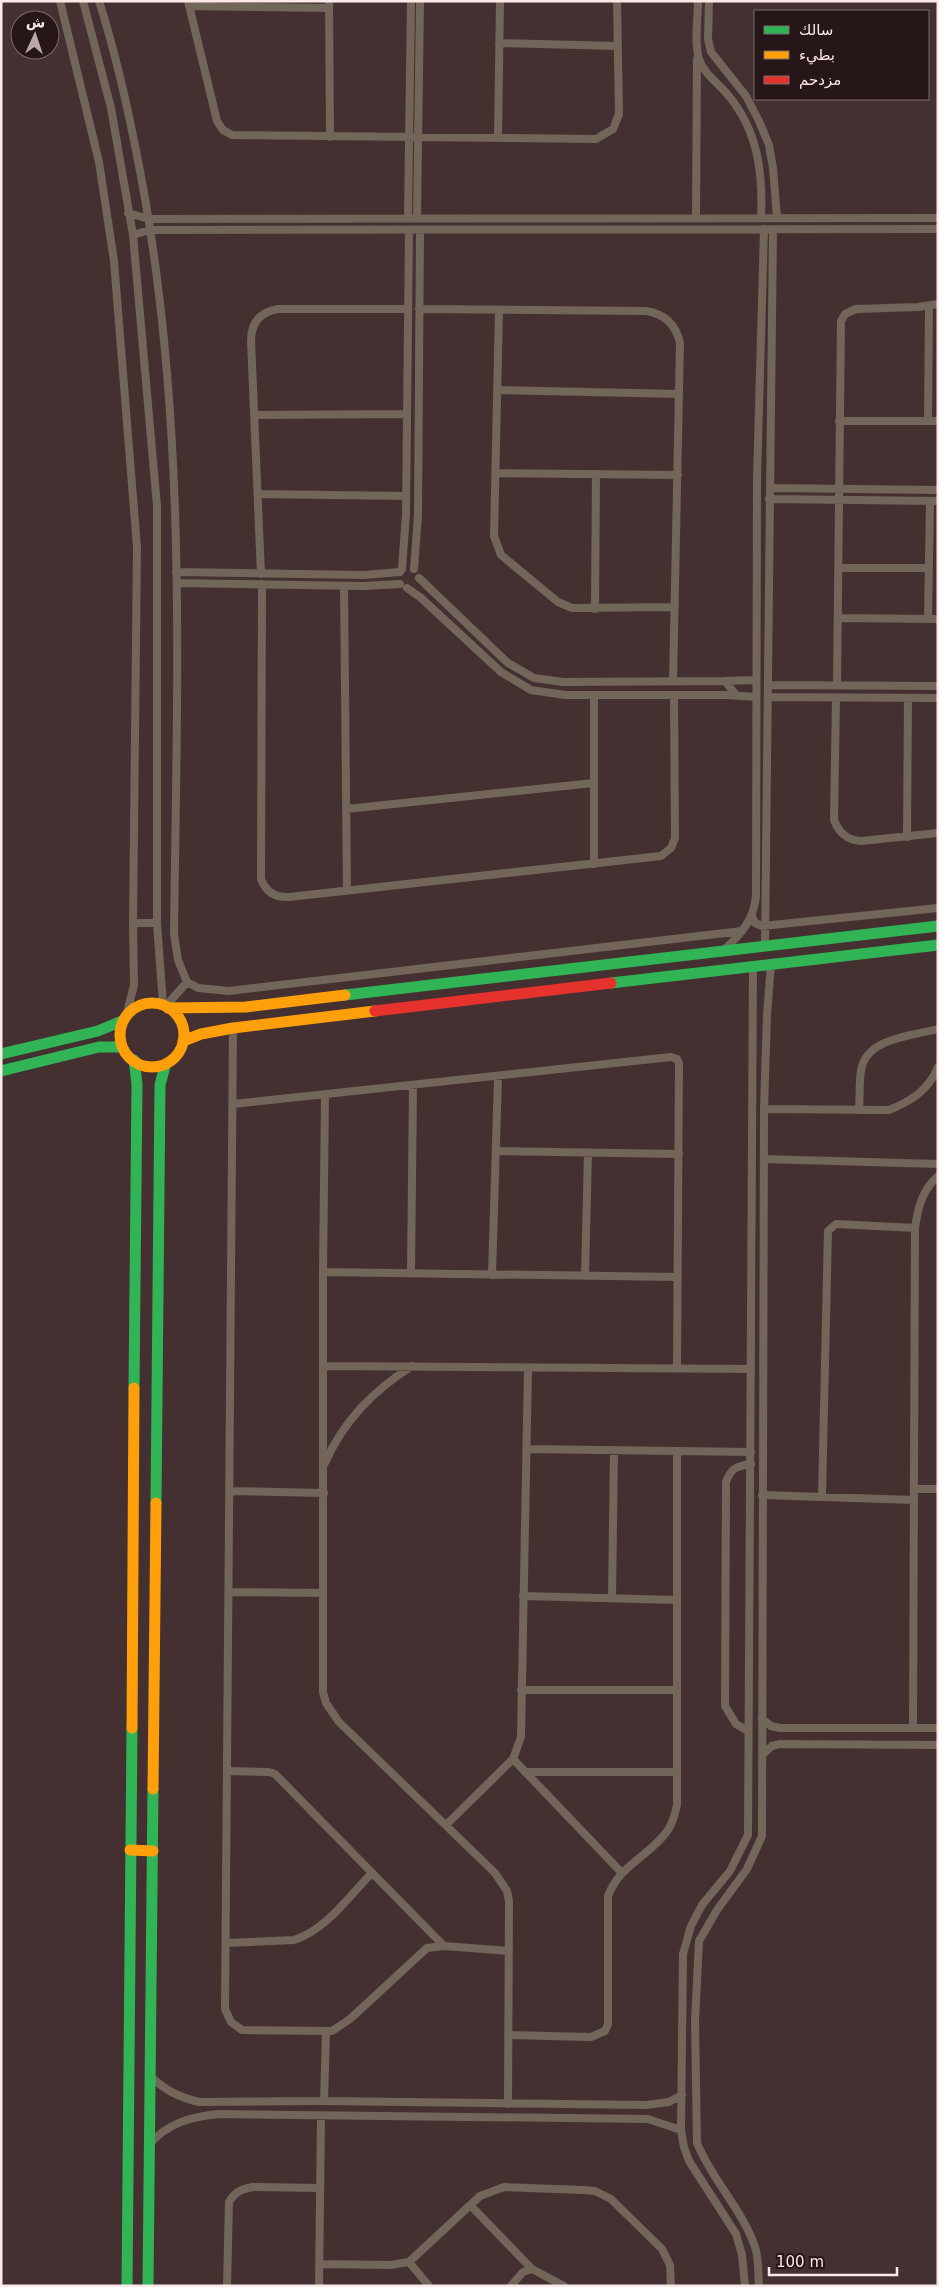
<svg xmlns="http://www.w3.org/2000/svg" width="939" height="2287" viewBox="0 0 939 2287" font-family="'DejaVu Sans','Noto Sans Arabic',sans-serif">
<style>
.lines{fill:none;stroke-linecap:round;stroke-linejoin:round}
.street{stroke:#72665a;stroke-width:8}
.fast{stroke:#30b455;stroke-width:11}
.slow{stroke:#ff9f0a;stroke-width:11}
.jam{stroke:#e5322d;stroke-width:11}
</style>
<rect width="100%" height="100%" fill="#443031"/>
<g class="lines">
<!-- street -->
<path class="street" d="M60,1L99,162L114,261L137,547L133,923L134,985L127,1013
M83,1L111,108L133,235L157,506V923L163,1005
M99,1C117,57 129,113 140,171C188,422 177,680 174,934L178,960L187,982L198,988L229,991L742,931
M188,1L217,121L223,130L232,135L596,139L613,129L619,114L617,1
M329,1L330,137
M698,1C698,19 694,42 699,59C704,74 718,83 728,95C758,131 763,172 761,218
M709,1L708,39L711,52L746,96L759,121L769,145L773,168L777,218
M189,6L329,8
M499,43L618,46
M498,138L500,1
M128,213L149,219L938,218
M696,217L697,59
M408,218L411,1
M417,218L420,1
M133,235L150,230L938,229
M419,309L646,311C665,314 676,325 680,343L673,682
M499,310L494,536L501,555L558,602L572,608L675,607
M497,390L679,394
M254,415L407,414
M839,421H938
M928,421L929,306
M496,473L678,475
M770,488L938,490
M258,494L406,496
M769,499L938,501
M838,568H928
M402,569L406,514L409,230
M414,569L418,515L420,230
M176,572L364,575L400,572
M261,574L251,341C251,323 260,312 278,309H408
M419,578L508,663L534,678L563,682L725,681L736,695
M177,583L364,586L400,584
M262,584L261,879C266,892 275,898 289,897L661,856L671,848L675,838L674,695
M344,586L347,891
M407,588L420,597L501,672L531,690L565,695H727L756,697
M595,609L596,474
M838,618L938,619
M928,619L930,501
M725,681L756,680
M768,685L938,686
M837,685L841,321L845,314L856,309L918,307L938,304
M768,697L938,698
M836,698L834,820C839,833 847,840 861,841L938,833
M346,809L594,783
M907,837L908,698
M594,864V695
M752,916L755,923L762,926L938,908
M133,923H157
M765,945L773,229
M723,951C740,935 754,920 756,896L757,479L764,229
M166,1006L187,982
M233,1028L225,2009L231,2022L242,2030L332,2031L350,2019L427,1948L444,1946L509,1951
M325,1095L323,1272V1692L326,1703L339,1722L495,1873L507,1891L509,1901L508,2104
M233,1104L671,1057L677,1059L679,1064L677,1369
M764,1109L889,1110C911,1101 929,1090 938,1067
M859,1110C860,1097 859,1083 861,1071C865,1038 912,1036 938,1029
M496,1151L679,1154
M764,1159L938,1164
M323,1272L678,1277
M411,1274L413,1085
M492,1275L498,1077
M585,1276L588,1153
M323,1366L751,1369
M526,1449L751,1452
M325,1463C344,1420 373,1391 412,1366
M914,1489H938
M231,1491L324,1493
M762,1495L914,1500
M822,1496L828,1231L836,1224L915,1228
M230,1592L323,1593
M523,1596L677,1600
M612,1598L614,1450
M521,1690H676
M762,1719L771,1726L780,1728H938
M913,1728L915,1228C918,1207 922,1191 938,1176
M748,1731L736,1724L725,1706L726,1482C731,1468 737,1466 751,1464
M763,1754L772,1746L780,1744L938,1745
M513,1759L621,1872
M228,1771L269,1772L275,1774L444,1946
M525,1772H677
M446,1825L513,1759L521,1737L528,1368
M226,1943L294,1940C326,1930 349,1896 372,1873
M508,2035L591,2037L605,2031L608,2024V1896C619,1866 647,1857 665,1834C672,1826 675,1815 677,1805V1452
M150,2076C165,2090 178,2097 199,2102L324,2101L646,2105L669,2102L682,2095
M324,2101L326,2032
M149,2145C167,2123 191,2117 218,2114L648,2119L681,2130
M470,2205L532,2269
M409,2262L429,2286
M319,2264L390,2265L409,2262L480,2196L504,2187L583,2190L595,2191L611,2199L662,2249L670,2265L671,2286
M227,2286L229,2202C235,2192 241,2189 253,2187L320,2188
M319,2286L321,2116
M511,2286L523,2272L532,2269L564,2286
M745,2286L742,2255L736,2234L689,2161L684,2147L681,2130L683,1954L691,1926L702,1905L730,1871L748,1835L753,967
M759,2286C758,2274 759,2258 755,2247C742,2209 712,2180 697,2143L695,2021L699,1941L717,1910L747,1869L762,1836L764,1109L767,1015L771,964"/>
<!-- fast -->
<path class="fast" d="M611,983L938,945
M345,995L938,926
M1,1054L98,1031L122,1021
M134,1060L137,1084L134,1388
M1,1071L99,1047H121
M156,1503L160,1085L165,1066
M127,2286L132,1728
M148,2286L153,1789"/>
<!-- slow -->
<path class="slow" d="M120 1035a32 32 0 1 1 64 0a32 32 0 1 1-64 0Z
M168,1008L246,1007L345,995
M183,1041L201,1034L233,1028L375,1011
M132,1728L134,1388
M153,1789L156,1503
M130,1850L153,1851"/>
<!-- jam -->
<path class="jam" d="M375,1011L611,983"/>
</g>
<!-- border -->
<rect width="939" height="2287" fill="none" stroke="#fde9e9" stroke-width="5"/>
<!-- legend -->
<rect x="754" y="10" width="175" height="90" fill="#271617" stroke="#7d6a6b"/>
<rect x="764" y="26" width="25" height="8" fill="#30b455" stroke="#7d6a6b"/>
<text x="799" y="35" font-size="15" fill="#fde9e9">سالك</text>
<rect x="764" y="51" width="25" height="8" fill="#ff9f0a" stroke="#7d6a6b"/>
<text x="799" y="60" font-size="15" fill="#fde9e9">بطيء</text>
<rect x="764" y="76" width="25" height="8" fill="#e5322d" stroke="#7d6a6b"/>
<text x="799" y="85" font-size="15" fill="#fde9e9">مزدحم</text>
<!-- north arrow -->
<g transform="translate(35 35) rotate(3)"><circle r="24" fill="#271617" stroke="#7d6a6b"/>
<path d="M0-4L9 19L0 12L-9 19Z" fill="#bca8a9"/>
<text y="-8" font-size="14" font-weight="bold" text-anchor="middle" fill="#fde9e9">ش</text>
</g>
<!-- scale -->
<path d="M769 2267v8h128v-8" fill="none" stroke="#fde9e9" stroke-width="2.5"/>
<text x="776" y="2267" font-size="15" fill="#fde9e9" stroke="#271617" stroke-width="4" paint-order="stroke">100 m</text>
</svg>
